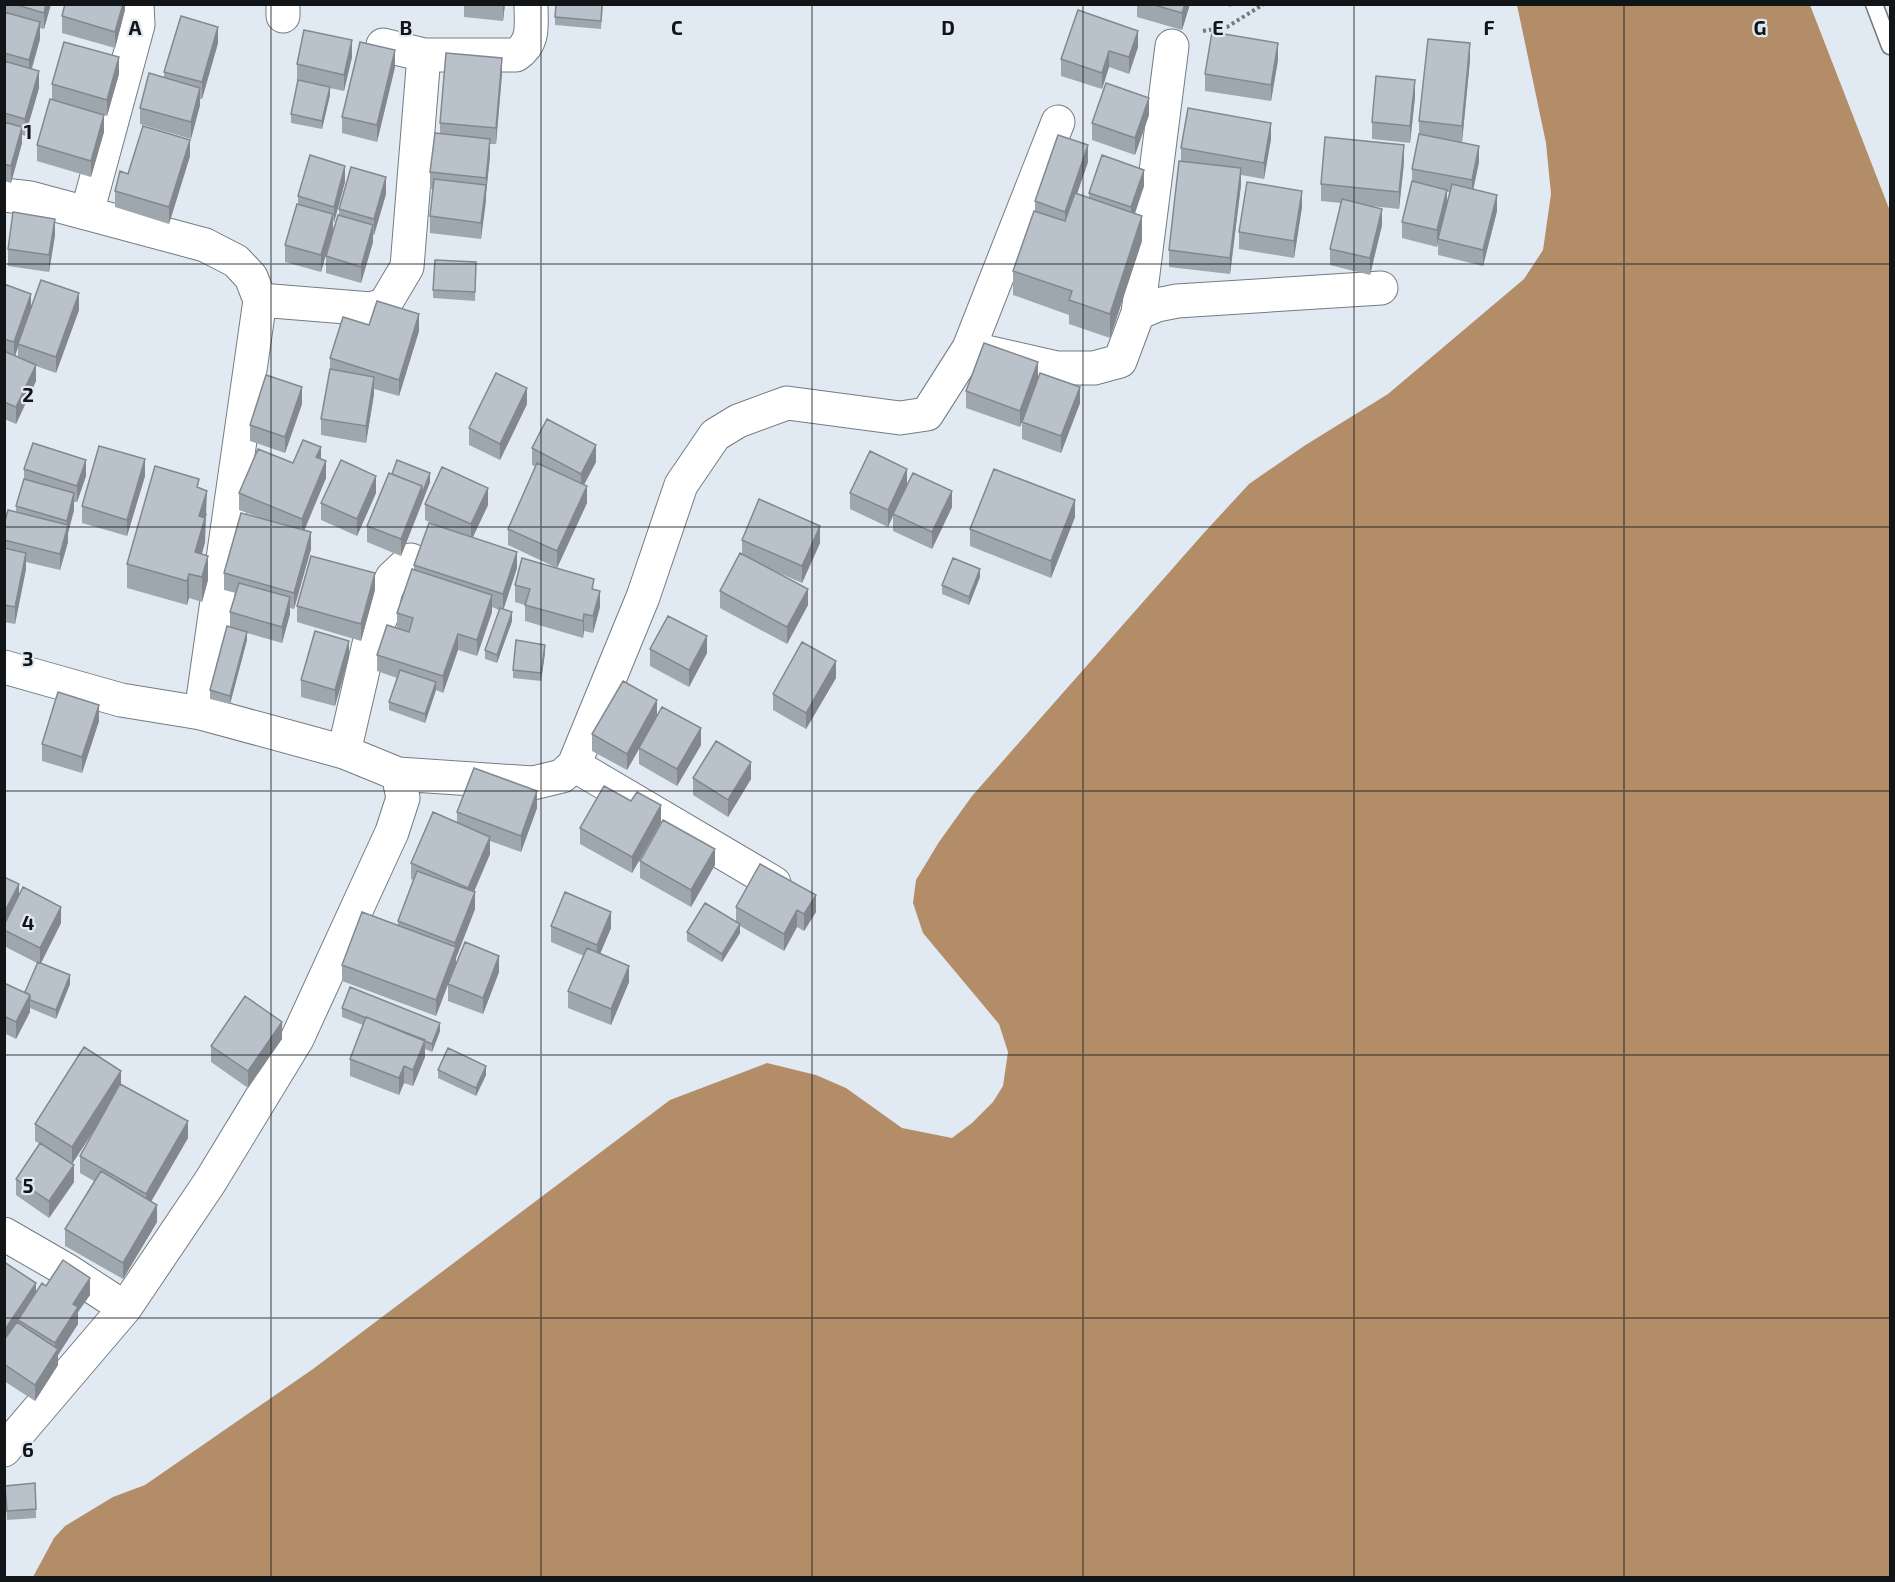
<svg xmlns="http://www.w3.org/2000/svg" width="1895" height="1582" viewBox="0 0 1895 1582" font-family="'Exo 2',sans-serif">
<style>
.water{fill:#b38d68}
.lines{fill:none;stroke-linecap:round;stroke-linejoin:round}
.lane-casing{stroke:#737c83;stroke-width:19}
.street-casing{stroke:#737c83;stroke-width:35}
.path{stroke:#73797f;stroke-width:4;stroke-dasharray:3 3;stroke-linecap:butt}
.lane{stroke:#fff;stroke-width:16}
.street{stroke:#fff;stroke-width:33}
.wall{fill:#9fa7ae;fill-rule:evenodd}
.shaded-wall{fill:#82888d}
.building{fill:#b9c2ca;stroke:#82888d;stroke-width:1.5}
.grid{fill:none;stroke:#121518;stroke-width:1.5;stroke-opacity:0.55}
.grid-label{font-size:20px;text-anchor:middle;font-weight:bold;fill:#121518;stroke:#e1eaf3;stroke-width:4.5;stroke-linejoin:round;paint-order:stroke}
</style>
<rect width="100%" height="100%" fill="#e1eaf3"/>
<!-- water -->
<path class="water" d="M1517,5H1810L1890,211V1577H33L54,1538L65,1526L113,1497L145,1485L313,1369L670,1100L767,1063L816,1075L846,1088L902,1128L952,1138L972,1123L993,1102L1003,1086L1008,1052L999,1024L923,933L913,903L916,880L939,842L972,796L1203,534L1249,484L1304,446L1388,394L1524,279L1543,250L1551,194L1546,143Z"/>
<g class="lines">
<!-- lane casing -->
<g class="lane-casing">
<path id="lane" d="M1874,4L1890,46"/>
</g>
<!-- street casing -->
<g class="street-casing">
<path id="street" d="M283,4V16
M383,45L424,55
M4,195L30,198L205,245L236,261L251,277L260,300L201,713
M87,213L138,25L137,4
M260,300L371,309L385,304L407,267L424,55H516C535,42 531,26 531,4
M1138,313L1172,46
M969,348L1058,122
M4,667L121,700L201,713L344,752L398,774L403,798L392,832L297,1039L210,1182L125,1308L4,1450
M344,752L369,644L382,615L385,592L392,578L411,560
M574,765L774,883
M398,774L533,783L562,776L574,765L643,597L681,485L715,435L738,421L787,403L900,418L927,414L969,348L1057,368H1094L1120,361L1138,313L1157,305L1177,301L1381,288
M4,1234L68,1271L125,1308"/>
</g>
<!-- path -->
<path class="path" d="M1203,31L1227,27L1264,4"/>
<!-- lane -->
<use href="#lane" class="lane"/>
<!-- street -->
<use href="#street" class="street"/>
</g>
<!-- wall -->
<path class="wall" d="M4,4H51L44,29L40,28V39L32,69L39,88L25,136L22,135V143L11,183L4,181Z
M125,4V10L115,48L62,33V16Z
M464,4H505L503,21L464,17Z
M603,4L601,29L555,25V17Z
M1137,4H1190L1182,30L1137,17Z
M1222,4H1232L1231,7Z
M1078,10L1138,47L1129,74L1109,67L1102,89L1061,76V59Z
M218,43L202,99H200V105L191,139L140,124V108L164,78V72Z
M352,57L344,91L330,88V95L322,129L291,123V114L298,81H297V64Z
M1278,60L1271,101L1205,91V74Z
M1470,60L1462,142L1479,162L1473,189L1497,211L1483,266L1438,255V243L1437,247L1402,238V222L1412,181V169L1419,134V121ZM1447,192H1450L1447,202Z
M395,67L377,142L342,133V117Z
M119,74L107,116L104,115V132L91,177L37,161V145L52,100V84Z
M502,74L496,144H490V156L481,239L430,233V216L433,189H430V172L440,134V123Z
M1415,97L1410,143L1372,139V122Z
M1149,115L1135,155L1092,140V123Z
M1271,139L1264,179L1241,175V185L1230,274L1169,267V250L1181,161V148Z
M190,156L169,224L115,207V191L128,174Z
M1088,162L1077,194L1089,198V193L1144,186L1135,214L1142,241L1110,338L1069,324V315L1013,295V271L1035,211V201Z
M1404,162L1399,209L1371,206L1382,225L1370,275L1330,265V249L1341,203L1321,201V184Z
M345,182L333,223L321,272L285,262V245L298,204V196Z
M386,194L374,235H373V242L361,283L326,273V256L339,215V209Z
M1302,207L1294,258L1239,249V232Z
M55,235L49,272L8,266V249Z
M476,262L475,301L433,298V290Z
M4,284L31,308L79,310L56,373L36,366V381L16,424L4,419ZM18,346V357L15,355Z
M369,325L419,331L399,396L374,389V394L366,443L321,435V419L330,369V358Z
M1038,362L1020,427L966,408V391Z
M1080,403L1061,453L1022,439V422Z
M302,404L285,453L250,441V425Z
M527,404L500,460L469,445V428Z
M532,448L596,462L584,485L587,503L557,568L508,545V529L536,467L532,465Z
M321,459L326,478L304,530L311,549L294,609L290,608V614L282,643L247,633V640L230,704L210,699V690L230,627V612L236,593L224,590V573L258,517L239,510V493L293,463Z
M24,469L86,476L77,502H74V510L68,533V542L60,570L26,562V569L15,624L4,622V525L16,512V506L24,479Z
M392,474L430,482L401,556L367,542V526Z
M145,476L127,536L82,523V506Z
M907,485L952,507L932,549L893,531V515L888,527L850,509V493Z
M199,488L207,515L205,519V542L202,554L208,580L202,602L189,598L187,605L127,588V564Z
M376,493L357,536L321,520V503Z
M425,504L488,505L473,537L517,568L503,609L512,621L497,663L485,659V650L499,610L492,607V612L477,656L458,650L443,693L436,690L425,723L389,710V702L397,678L377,671V655L397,628V613L414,570V565L435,525L425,520Z
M1075,517L1051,578L970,546V529Z
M742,540L820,543L802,583L768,568L808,605L787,644L720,608V591L742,554Z
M980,577L969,605L942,594V585Z
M515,585L594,589L600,607L593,633L584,631L583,638L525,621V605L515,602Z
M375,590L361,641L297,622V606Z
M650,649L707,653L689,687L650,666Z
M545,653L541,681L513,678V670Z
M349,657L335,706L301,697V680Z
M836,678L806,729L773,710V694Z
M657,715L701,745L677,786L639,764V749L627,770L592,751V734Z
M99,721L82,773L42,761V744Z
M693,778L751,779L728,817L693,795Z
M537,808L521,852L490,841V854L474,892L475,909L456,958V963L436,1016L342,981V965L398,925V921L413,880L411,879V863L457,822V812Z
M661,822L632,873L580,844V828Z
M640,861L715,865L691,907L640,878Z
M4,877L19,896L61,923L41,963L70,984L56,1019L30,1008V1012L16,1039L4,1033V983L25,992L37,963L4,946Z
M736,907L816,912L804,931L797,927L784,951L740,926V933L722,962L687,941V932L736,922Z
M551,926L611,928L600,954L629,982L611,1025L568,1008V991L584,956L551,942Z
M499,972L483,1014L448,1001V984Z
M342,1008L440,1031L432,1052L425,1049V1057L413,1086L404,1083L399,1095L350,1076V1059L363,1025L342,1017Z
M282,1039L248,1088L211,1062V1046Z
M438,1070L486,1075L476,1096L438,1078Z
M121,1084L188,1138L151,1202L157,1222L123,1279L65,1246V1229L94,1181L80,1173V1156L98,1124L72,1164L74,1182L49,1218L16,1195V1179L40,1144L35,1141V1124Z
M4,1262L36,1293L46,1286L90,1295L78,1312V1324L58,1355V1365L35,1401L4,1381Z
M5,1486L36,1509V1518L7,1520Z"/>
<!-- shaded-wall -->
<path class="shaded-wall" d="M46,4H51L44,29V13Z
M123,4H125V10L115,48V32Z
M503,4H505L503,21Z
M1185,4H1190L1182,30V13Z
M40,22V39L29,77V60Z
M218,27V43L202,99V82Z
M1138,31V47L1129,74V57Z
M352,40V57L344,91V75Z
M1278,43V60L1271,101V85Z
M1470,43V60L1462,142V126Z
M395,50V67L377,142V125Z
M1109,51V67L1102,89V73Z
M119,57V74L107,116V100Z
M502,58V74L496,144V128Z
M39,71V88L25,136V119Z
M1415,80V97L1410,143V126Z
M330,87V95L322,129V121Z
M200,88V105L191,139V122Z
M1149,98V115L1135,155V138Z
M104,115V132L91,177V161Z
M1271,123V139L1264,179V163Z
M22,127V143L11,183V166Z
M490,139V156L486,195V178Z
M190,140V156L169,224V207Z
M1088,145V162L1065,228V212Z
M1404,145V162L1399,209V192Z
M1479,146V162L1472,196V180Z
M345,166V182L334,223V207Z
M1241,168V185L1230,274V258Z
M1144,170V186L1131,224V207Z
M386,177V194L374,235V219Z
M486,185V201L481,239V223Z
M1447,190V206L1438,239L1437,247V230Z
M1302,191V207L1294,258V241Z
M1497,195V211L1483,266V250Z
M1382,209V225L1370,275V258Z
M333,214V231L321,272V255Z
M1142,216V241L1110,338V314Z
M55,219V235L49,272V255Z
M373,225V242L361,283V267Z
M79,293V310L56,373V357Z
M31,294V310L14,359V342Z
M419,314V331L399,396V380Z
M1038,362V379L1020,427V411Z
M36,365V381L16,424V407Z
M374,377V394L366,443V426Z
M302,387V404L285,453V437Z
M1080,387V403L1061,453V436Z
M527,388V404L500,460V444Z
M596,445V462L581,490V474Z
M321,447V464L316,457Z
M145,459V476L127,536V520Z
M86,460V476L77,502V486Z
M326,461V478L302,536V519Z
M907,469V485L888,527V510Z
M430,473V482L422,503V494Z
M376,476V493L357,536V519Z
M422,486V503L401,556V539Z
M587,486V503L557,568V551Z
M488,488V505L471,541V524Z
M207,491L205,542L195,577V552L199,516Z
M952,491V507L932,549V532Z
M74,493V510L68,533V542L60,570V554L67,529V521Z
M1075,500V517L1051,578V561Z
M820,526V543L802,583V566Z
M311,532V549L294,609V593Z
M517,552V568L503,611V594Z
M26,553V569L15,624V607Z
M208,556V580L202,602V577Z
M980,569V577L969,605V597Z
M375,573V590L361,641V624Z
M189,574V598L187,605V581Z
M808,589V605L787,644V627Z
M600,591V607L593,633V616Z
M492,595V612L477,656V640Z
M290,597V614L282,643V627Z
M512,612V621L497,663V655Z
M584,614V631L583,638V621Z
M247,632V640L230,704V696Z
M458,634V650L443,693V676Z
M707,636V653L689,687V670Z
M349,641V657L335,706V690Z
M545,645V653L541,681V673Z
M836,661V678L806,729V713Z
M436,682V690L425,723V714Z
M657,700V717L627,770V754Z
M99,705V721L82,773V757Z
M701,728V745L677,786V769Z
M751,762V779L728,817V800Z
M537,791V808L521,852V836Z
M661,805V822L632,873V857Z
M490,837V854L468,905V888Z
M715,849V865L691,907V890Z
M19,884V901L4,929V913Z
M475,892V909L456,958V963L436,1016V1000L455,949V943Z
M816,895V912L804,931V914Z
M61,907V923L40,965V948Z
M797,910V927L784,951V934Z
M611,912V928L597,961V945Z
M740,924V933L722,962V954Z
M499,956V972L483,1014V998Z
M629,966V982L611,1025V1009Z
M70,975V984L56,1019V1010Z
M30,995V1012L16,1039V1022Z
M282,1022V1039L248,1088V1071Z
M440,1023V1031L432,1052V1044Z
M425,1040V1057L413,1086V1070Z
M404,1066V1083L399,1095V1078Z
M486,1066V1075L476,1096V1088Z
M121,1071V1088L72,1164V1147Z
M188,1121V1138L146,1210V1194Z
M74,1165V1182L49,1218V1201Z
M157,1205V1222L123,1279V1263Z
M90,1278V1295L78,1312V1324L58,1355V1365L35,1401V1385L55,1354V1343L73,1304Z
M36,1283V1299L18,1320V1326L4,1347V1331Z"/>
<!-- building -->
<path class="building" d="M14,4H46L44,13Z
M65,4H123L115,32L62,16Z
M556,4H602L601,21L555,17Z
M1151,4H1185L1182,13Z
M1078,10L1138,31L1129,57L1109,51L1102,73L1061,59Z
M4,12L40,22L29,60L4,53Z
M181,16L218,27L202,82L164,72Z
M304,30L352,40L344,75L297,64Z
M1212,32L1278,43L1271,85L1205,74Z
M1428,39L1470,43L1462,126L1419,121Z
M64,42L119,57L107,100L52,84Z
M360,42L395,50L377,125L342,117Z
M446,53L502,58L496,128L440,123Z
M4,61L39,71L25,119L4,113Z
M149,73L200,88L191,122L140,108Z
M1376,76L1415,80L1410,126L1372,122Z
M298,80L330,87L322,121L291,114Z
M1106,83L1149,98L1135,138L1092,123Z
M50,99L104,115L91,161L37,145Z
M1188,108L1271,123L1264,163L1181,148Z
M4,122L22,127L11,166L4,164Z
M143,126L190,140L169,207L115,191L120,171L128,174Z
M435,133L490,139L486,178L430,172Z
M1419,134L1479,146L1472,180L1412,169Z
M1058,135L1088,145L1065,212L1035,201Z
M1325,137L1404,145L1399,192L1321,184Z
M310,155L345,166L334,207L298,196Z
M1102,155L1144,170L1131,207L1089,193Z
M1179,161L1241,168L1230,258L1169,250Z
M351,167L386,177L374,219L339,209Z
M434,179L486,185L481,223L430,216Z
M1412,181L1447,190L1437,230L1402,222Z
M1247,182L1302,191L1294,241L1239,232Z
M1452,184L1497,195L1483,250L1438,239Z
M1075,193L1142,216L1110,314L1069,300L1072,291L1013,271L1034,211L1065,221Z
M1342,199L1382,209L1370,258L1330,249Z
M297,204L333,214L321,255L285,245Z
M13,212L55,219L49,255L8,249Z
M338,215L373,225L361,267L326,256Z
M435,260L476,262L475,292L433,290Z
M41,280L79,293L56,357L18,344Z
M4,284L31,294L14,342L4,339Z
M377,301L419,314L399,380L330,358L343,317L369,325Z
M984,343L1038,362L1020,411L966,391Z
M4,351L36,365L16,407L4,402Z
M330,369L374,377L366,426L321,419Z
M496,373L527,388L500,444L469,428Z
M1040,373L1080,387L1061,436L1022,422Z
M266,375L302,387L285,437L250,425Z
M547,419L596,445L581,474L532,448Z
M303,440L321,447L316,457L326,461L302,519L239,493L258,449L293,463Z
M33,443L86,460L77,486L24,469Z
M99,446L145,459L127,520L82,506Z
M870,451L907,469L888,510L850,493Z
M341,460L376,476L357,519L321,503Z
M397,460L430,473L422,494V486L392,474Z
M537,463L587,486L557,551L508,529Z
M155,466L199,479L197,487L207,491L199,516L205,518L195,552L208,556L202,577L189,574L187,581L127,564Z
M442,467L488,488L471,524L425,504Z
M994,469L1075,500L1051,561L970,529Z
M389,473L422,486L401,539L367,526Z
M913,473L952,491L932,532L893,514Z
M24,479L74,493L67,521L16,506Z
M759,499L820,526L802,566L742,540Z
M8,510L68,525L60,554L4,540V525Z
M241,513L311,532L294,593L224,573Z
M429,523L517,552L503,594L414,565Z
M4,548L26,553L15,607L4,605Z
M740,553L808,589L787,627L720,591Z
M311,556L375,573L361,624L297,606Z
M522,558L594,579L592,589L600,591L593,616L584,614L583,621L525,605L530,589L515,585Z
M953,558L980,569L969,597L942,585Z
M412,569L492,595L477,640L458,634L443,676L377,655L387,625L409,632L413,618L397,613Z
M239,583L290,597L282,627L230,612Z
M500,608L512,612L497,655L485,650Z
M668,616L707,636L689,670L650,649Z
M227,626L247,632L230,696L210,690Z
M315,631L349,641L335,690L301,680Z
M516,640L545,645L541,673L513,670Z
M802,642L836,661L806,713L773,694Z
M400,670L436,682L425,714L389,702Z
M623,681L657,700L627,754L592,734Z
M58,692L99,705L82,757L42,744Z
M662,707L701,728L677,769L639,748Z
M716,741L751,762L728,800L693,778Z
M474,768L537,791L521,836L457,812Z
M604,786L631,801L637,792L661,805L632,857L580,828Z
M433,812L490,837L468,888L411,863Z
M663,820L715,849L691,890L640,861Z
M760,864L816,895L804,914L797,910L784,934L736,907Z
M417,871L475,892L455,943L398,921Z
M4,877L19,884L4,913Z
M23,887L61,907L40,948L4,930V925Z
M565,892L611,912L597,945L551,926Z
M705,903L740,924L722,954L687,932Z
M362,912L456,947L436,1000L342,965Z
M465,942L499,956L483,998L448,984Z
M587,948L629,966L611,1009L568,991Z
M38,962L70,975L56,1010L30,1000V995L25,992Z
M4,983L30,995L16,1022L4,1016Z
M350,987L440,1023L432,1044L366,1017V1018L342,1008Z
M245,996L282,1022L248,1071L211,1046Z
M366,1017L425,1040L413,1070L404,1066L399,1078L350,1059Z
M84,1047L121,1071L72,1147L35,1124Z
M448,1048L486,1066L476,1088L438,1070Z
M120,1084L188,1121L146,1194L80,1156Z
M40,1143L74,1165L49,1201L16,1179Z
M101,1171L157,1205L123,1263L65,1229Z
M63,1260L90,1278L73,1304L78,1307L55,1343L18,1320L42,1283L46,1286Z
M4,1262L36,1283L4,1331Z
M17,1322L58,1349L35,1385L4,1364V1340Z
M35,1483L36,1509L7,1511L5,1486Z"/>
<!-- grid -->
<path class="grid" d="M271,4V1578M541,4V1578M812,4V1578M1083,4V1578M1354,4V1578M1624,4V1578M4,264H1890M4,527H1890M4,791H1890M4,1055H1890M4,1318H1890"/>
<g class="grid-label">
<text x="135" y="35">A</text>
<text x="406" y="35">B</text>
<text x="677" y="35">C</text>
<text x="948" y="35">D</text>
<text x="1218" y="35">E</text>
<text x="1489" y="35">F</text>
<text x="1760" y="35">G</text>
<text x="28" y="139">1</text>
<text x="28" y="402">2</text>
<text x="28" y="666">3</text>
<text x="28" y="930">4</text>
<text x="28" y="1193">5</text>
<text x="28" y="1457">6</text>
</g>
<!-- border -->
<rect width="1895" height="1582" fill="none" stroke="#121518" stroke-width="12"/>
</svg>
